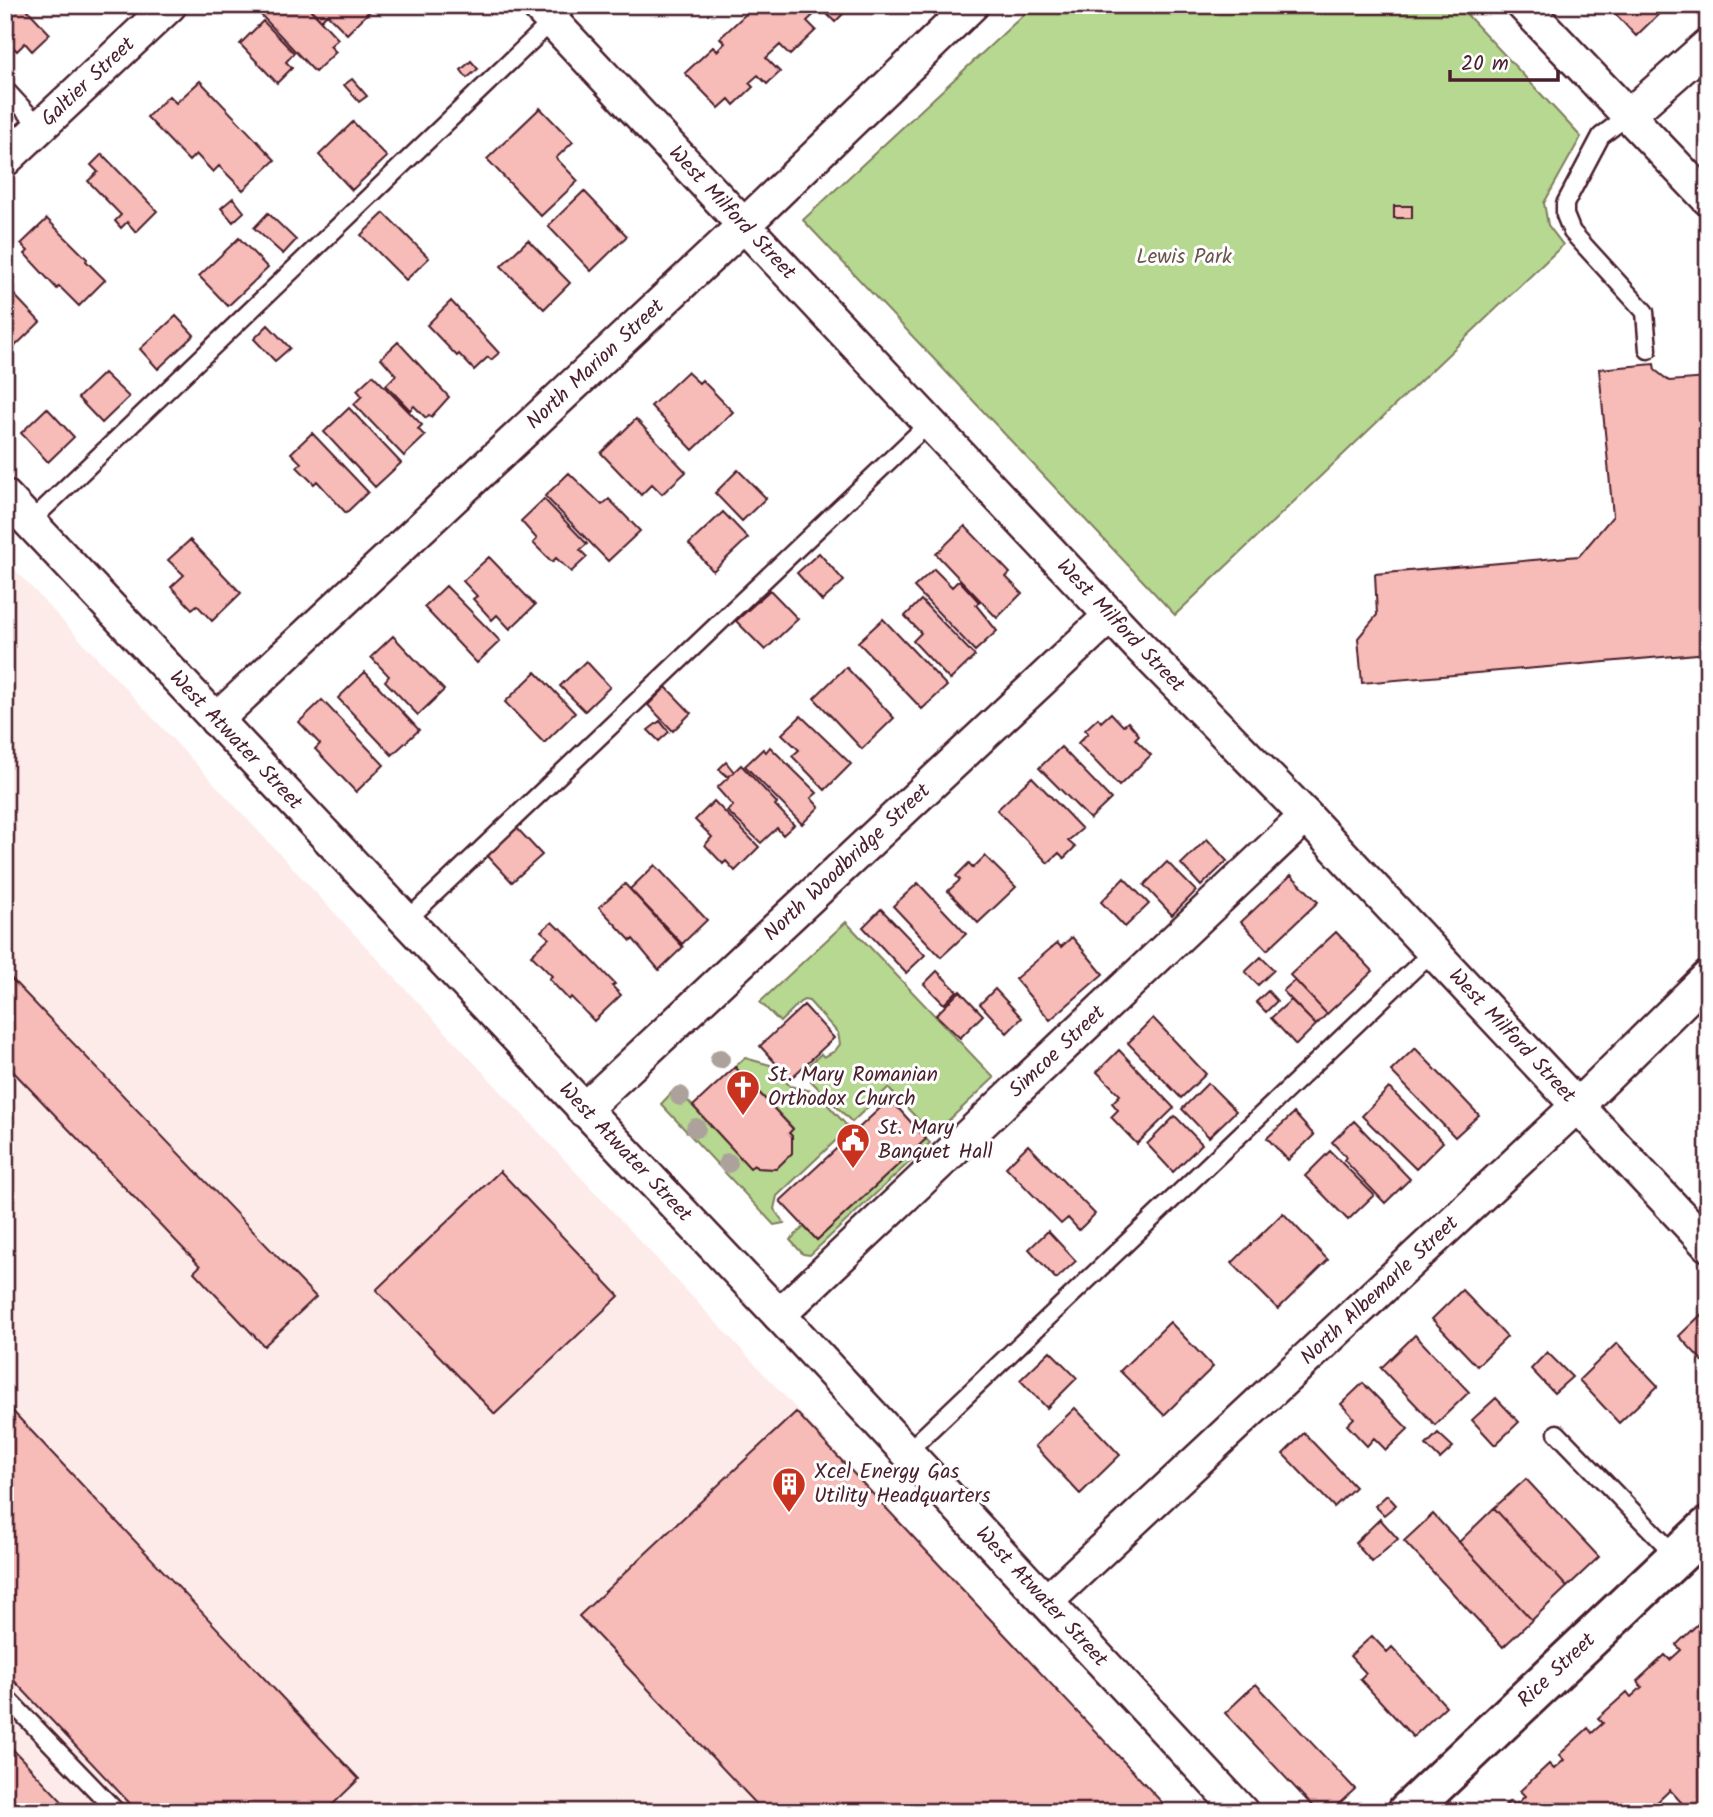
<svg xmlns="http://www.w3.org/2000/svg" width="1713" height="1817" viewBox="0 0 1713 1817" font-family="Kalam,sans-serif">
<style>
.built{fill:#fdebea}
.green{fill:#b6d891;stroke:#807c5e;stroke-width:2}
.building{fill:#f7bbb8;stroke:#4a1f2b;stroke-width:2}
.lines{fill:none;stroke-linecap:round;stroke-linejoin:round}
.lane-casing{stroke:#4a1f2b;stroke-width:21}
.street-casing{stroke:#4a1f2b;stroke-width:37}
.secondary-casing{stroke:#4a1f2b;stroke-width:44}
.lane{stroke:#fff;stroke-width:16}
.street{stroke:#fff;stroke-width:32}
.secondary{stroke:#fff;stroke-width:38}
.tree{fill:#ada29b}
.labels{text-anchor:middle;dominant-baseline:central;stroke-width:6;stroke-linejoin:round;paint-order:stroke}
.street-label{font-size:21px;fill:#4a1f2b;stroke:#fff}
.park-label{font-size:21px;fill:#6a564a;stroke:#fff}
.poi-label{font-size:21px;fill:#4a1f2b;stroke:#fff;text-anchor:start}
</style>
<rect width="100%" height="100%" fill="#fff"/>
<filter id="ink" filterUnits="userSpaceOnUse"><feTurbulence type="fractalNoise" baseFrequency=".0143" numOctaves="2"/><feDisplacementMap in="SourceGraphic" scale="14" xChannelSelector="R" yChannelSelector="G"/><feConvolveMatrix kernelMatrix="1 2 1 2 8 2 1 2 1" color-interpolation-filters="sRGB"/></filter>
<g filter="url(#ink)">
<!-- built -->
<path class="built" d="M5,559L1172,1812H5Z"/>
<!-- green -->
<path class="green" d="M1034,5H1458L1581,137L1544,203L1548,225L1563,245L1175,615L803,220Z
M846,922L994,1078L933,1135L888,1088L852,1122L811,1081L818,1075L809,1065L821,1054L824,1057L835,1051L840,1044L838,1033L809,1001L804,1000L800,1002L780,1022L760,1002Z
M745,1058L770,1065L790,1086L816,1092L849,1128L777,1196L774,1209L784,1223L774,1225L661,1104L676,1088L750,1168L754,1165L757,1168L776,1169L792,1153V1136L789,1133L793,1128L735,1067Z
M926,1139L930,1143L810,1255L803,1254L790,1240L804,1227L817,1240Z"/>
<!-- building -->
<path class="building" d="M5,5H23L50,34L32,51L25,43L17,51L5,39Z
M270,5H294L296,8L299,5H306L338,39L330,46L336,52L315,72L261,15Z
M307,5H364L370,11L347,34L327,14L321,20Z
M746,5H838L845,12L835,22L821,8L807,21L816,30L790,55L780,45L766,58L780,72L767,84L758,75L749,83L753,87L734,105L729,99L719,108L685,73L713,47L717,51L725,43L720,38L747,13L743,8Z
M1607,5H1657L1662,11L1636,36Z
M263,21L294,53L286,62L292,68L277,83L240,44Z
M471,61L478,69L467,78L461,70Z
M352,79L367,96L359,102L344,85Z
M200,81L275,160L243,190L219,166L213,172L196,154L189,161L147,117L169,96L176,103Z
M540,108L573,142L556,158L578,181L541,216L487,159Z
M353,122L387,157L352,190L319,155Z
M102,154L157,211L136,232L127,222L121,228L115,221L121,215L88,181L98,172L91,165Z
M584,191L627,236L591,271L548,226Z
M233,198L244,212L233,222L221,208Z
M1394,206H1412V218H1394Z
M268,213L296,240L283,254L254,228Z
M384,213L429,258L406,280L361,235Z
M47,219L87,259L86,261L105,280L79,306L59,286L57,289L25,254L28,251L21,244Z
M239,238L268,268L228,306L199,276Z
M528,240L570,283L544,309L501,266Z
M5,285L40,322L14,347L5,338Z
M451,301L499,353L491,360L488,357L474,370L459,354L457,356L427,325Z
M176,316L194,335L158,369L140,349Z
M268,325L290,348L275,361L254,339Z
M398,342L449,397L431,417L429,415L426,418L414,406L410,410L386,385L396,375L381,358Z
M1654,364L1655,370L1669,381L1708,378V583L1703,584L1708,653L1362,683L1358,638L1377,615L1375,574L1579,556L1613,516L1599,369Z
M687,372L699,383L702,380L733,412L693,450L651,406Z
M104,373L129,397L102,423L78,398Z
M373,375L422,425L418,429L425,436L404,456L354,404L362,396L357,390Z
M47,408L74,437L48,462L21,433Z
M349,408L401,463L375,487L324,432Z
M636,419L686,472L662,494L652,484L641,495L601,453Z
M312,433L368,492L346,513L317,481L314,484L297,467L301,463L291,453Z
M738,470L766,498L742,521L715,493Z
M569,473L602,505L609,499L640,531L608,561L545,496Z
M544,499L587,544L580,550L587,557L571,572L556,558L552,562L533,543L537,539L521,521Z
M723,512L748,538L713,571L689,544Z
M965,526L1010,573L1006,577L1022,593L997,618L936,554Z
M190,540L241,593L212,621L197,605L192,609L171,587L184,575L168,560Z
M819,553L844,581L822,601L797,573Z
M489,557L535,605L510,629L497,615L492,620L473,599L477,596L463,581Z
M934,569L952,587L959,580L979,602L976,605L997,631L975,651L914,587Z
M446,586L500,641L477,663L424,607Z
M770,590L798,619L765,650L736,621Z
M921,600L975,656L950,680L913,641L921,633L905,616Z
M883,619L947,686L922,709L858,642Z
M393,636L444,690L418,715L385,681L389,676L371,657Z
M586,661L610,687L585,711L560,686Z
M846,667L894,718L862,749L814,698Z
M365,672L419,730L392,755L338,698Z
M536,672L575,713L544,743L505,702Z
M666,687L691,713L673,731L648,705Z
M322,700L384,765L356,792L315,749L320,744L299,722Z
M1111,713L1123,726L1128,722L1139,735L1135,739L1151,755L1119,786L1078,743L1088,733L1085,730L1098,718L1101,722Z
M801,716L851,764L825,790L792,756L799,750L782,734Z
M660,721L669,732L659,741L648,730Z
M770,747L817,793L811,798L819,807L802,824L745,766L763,749L766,752Z
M1061,747L1111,799L1090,819L1039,768Z
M726,762L734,772L728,777L719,769Z
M741,765L777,803L775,805L794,825L783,835L777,828L761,843L727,811L733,806L717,788Z
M1032,777L1082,829L1068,841L1075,847L1064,858L1059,853L1048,863L997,810Z
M714,801L759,847L735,871L726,861L723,864L705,845L712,837L695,820Z
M515,826L542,855L512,882L485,853Z
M1207,839L1227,861L1201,886L1181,864Z
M985,856L1016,887L978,923L948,891L960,880L956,876L969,863L973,868Z
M1167,862L1196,891L1172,915L1144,885Z
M655,865L707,920L682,944L630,889Z
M1291,875L1318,902L1267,950L1241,922Z
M1124,878L1149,904L1125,927L1101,902Z
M918,883L966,934L941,957L893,906Z
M625,884L683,947L659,970L633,939L631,941L599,907Z
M881,909L925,955L906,973L863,927Z
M552,922L559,929L561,928L615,984L612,986L621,995L594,1021L571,997L569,1000L549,979L552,976L531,955L549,938L541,931Z
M1336,932L1373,971L1327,1014L1290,975Z
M1072,937L1103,974L1050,1020L1015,979L1057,943L1061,947Z
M1261,957L1274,970L1258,985L1245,972Z
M937,971L957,991L944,1004L924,984Z
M5,972L316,1297L264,1346L194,1272L200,1266L5,1063Z
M1295,980L1327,1014L1316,1025L1283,991Z
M995,989L1022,1018L1007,1033L980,1004Z
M960,991L983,1015L960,1038L936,1015Z
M1268,991L1277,1001L1266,1012L1256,1002Z
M1291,1000L1316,1025L1296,1045L1271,1018Z
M804,1005L834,1038L790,1079L760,1046Z
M1153,1018L1206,1074L1181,1098L1128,1043Z
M1415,1048L1479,1115L1455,1137L1391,1071Z
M1119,1050L1174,1108L1137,1144L1111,1117L1118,1110L1112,1103L1120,1095L1097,1072Z
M735,1067L793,1129L789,1133L792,1136V1153L776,1169L757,1168L754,1165L750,1168L693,1106Z
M1208,1083L1236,1111L1209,1137L1182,1109Z
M1389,1088L1443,1142L1416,1169L1362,1116Z
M890,1099L926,1139L817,1240L780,1201Z
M1294,1113L1314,1135L1288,1160L1267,1138Z
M1175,1116L1202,1144L1173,1172L1147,1144Z
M1354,1121L1410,1179L1385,1203L1344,1160L1346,1157L1332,1142Z
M1028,1145L1095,1214L1079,1230L1068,1218L1061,1224L1006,1167Z
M1330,1151L1374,1195L1348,1220L1305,1176Z
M500,1171L619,1296L495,1414L376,1290Z
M1283,1213L1328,1260L1278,1309L1232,1263Z
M1048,1231L1076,1261L1056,1279L1029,1249Z
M1462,1290L1507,1337L1477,1366L1432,1319Z
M1707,1309L1708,1311V1367L1679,1336Z
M1170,1322L1213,1367L1164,1415L1120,1371Z
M1415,1335L1469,1392L1435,1425L1381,1368Z
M1617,1343L1658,1386L1619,1423L1579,1380Z
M1050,1351L1077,1378L1047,1408L1020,1380Z
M1547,1352L1572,1377L1554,1393L1531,1369Z
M1363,1383L1408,1429L1386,1450L1374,1438L1367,1446L1347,1425L1354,1418L1341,1404Z
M1496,1398L1519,1422L1495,1445L1472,1420Z
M5,1403L359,1779L325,1812H138L5,1671Z
M1075,1408L1120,1455L1080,1494L1035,1446Z
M796,1412L1171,1812H764L579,1616Z
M1304,1433L1355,1487L1334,1507L1283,1454Z
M1438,1433L1453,1447L1440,1459L1426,1445Z
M1526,1479L1599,1557L1567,1587L1494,1508Z
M1387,1495L1396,1505L1384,1515L1375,1506Z
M1494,1508L1567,1587L1532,1620L1459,1542Z
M1433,1514L1532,1620L1503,1647L1404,1541Z
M1380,1519L1398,1539L1372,1562L1355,1543Z
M1704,1618L1708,1622V1812H1690L1670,1790L1647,1812H1499L1510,1801L1515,1806L1525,1796L1520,1791L1549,1764L1554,1769L1564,1760L1559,1755L1588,1728L1592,1733L1603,1723L1598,1718L1627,1692L1631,1697L1642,1687L1637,1681L1665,1655L1670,1660L1681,1650L1676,1645Z
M1372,1636L1387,1652L1392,1647L1446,1706L1413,1737L1360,1679L1366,1673L1350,1656Z
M1256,1684L1355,1789L1330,1812H1318L1225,1713Z
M5,1741L72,1812H5Z"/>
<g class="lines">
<!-- lane casing -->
<g class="lane-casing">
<path id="lane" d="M5,89L40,127
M1629,115L1601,136L1565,204V215L1572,232L1645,312L1648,350
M30,522L569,5
M406,921L929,423
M1557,1433L1677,1557
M907,1452L1433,951
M5,1696L117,1812"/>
</g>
<!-- street casing -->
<g class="street-casing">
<g id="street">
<path id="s1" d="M537,5L1139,646L1306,816L1708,1245"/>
<path d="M1523,5L1708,199"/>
<path d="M1629,115L1708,45"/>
<path id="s2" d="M5,160L170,5"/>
<path id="s3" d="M5,496L779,1315L1242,1812"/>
<path id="s4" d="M216,720L743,226L972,5"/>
<path id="s5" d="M583,1110L1111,615"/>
<path id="s6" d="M779,1315L1306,816"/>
<path id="s7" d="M1047,1601L1577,1106L1708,977"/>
</g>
</g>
<!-- secondary casing -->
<g class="secondary-casing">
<g id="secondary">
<path id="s8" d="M1407,1812L1708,1527"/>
</g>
</g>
<!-- lane -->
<use href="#lane" class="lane"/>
<!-- street -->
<use href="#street" class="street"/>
<!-- secondary -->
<use href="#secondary" class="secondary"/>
</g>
<!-- trees -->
<g class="tree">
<circle cx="720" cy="1059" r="10"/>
<circle cx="680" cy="1096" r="10"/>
<circle cx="696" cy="1128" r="10"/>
<circle cx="728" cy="1163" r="10"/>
</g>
</g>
<!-- icons -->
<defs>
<g id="church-pin" transform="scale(1.75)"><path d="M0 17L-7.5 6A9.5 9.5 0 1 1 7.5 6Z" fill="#c8321e" stroke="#fff"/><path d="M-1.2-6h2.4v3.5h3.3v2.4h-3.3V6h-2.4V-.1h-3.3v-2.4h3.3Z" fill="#fff"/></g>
<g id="civic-pin" transform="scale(1.75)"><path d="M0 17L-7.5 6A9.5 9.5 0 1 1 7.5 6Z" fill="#c8321e" stroke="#fff"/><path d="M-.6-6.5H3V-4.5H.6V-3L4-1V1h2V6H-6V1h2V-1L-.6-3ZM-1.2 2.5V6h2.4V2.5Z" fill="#fff"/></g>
<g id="building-pin" transform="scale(1.75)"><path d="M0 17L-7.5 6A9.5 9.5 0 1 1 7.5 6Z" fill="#c8321e" stroke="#fff"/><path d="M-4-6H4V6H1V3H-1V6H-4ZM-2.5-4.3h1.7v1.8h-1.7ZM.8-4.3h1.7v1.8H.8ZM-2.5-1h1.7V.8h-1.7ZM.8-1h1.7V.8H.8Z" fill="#fff"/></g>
</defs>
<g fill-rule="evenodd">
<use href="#church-pin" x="743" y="1087"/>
<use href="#civic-pin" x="853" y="1140"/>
<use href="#building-pin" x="789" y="1484"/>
</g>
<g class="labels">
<!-- street labels -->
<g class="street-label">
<text stroke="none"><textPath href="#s2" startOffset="114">Galtier Street</textPath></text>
<text stroke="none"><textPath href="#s1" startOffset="285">West Milford Street</textPath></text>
<text stroke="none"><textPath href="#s4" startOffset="520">North Marion Street</textPath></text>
<text stroke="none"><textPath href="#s1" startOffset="852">West Milford Street</textPath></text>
<text stroke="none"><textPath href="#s3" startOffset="336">West Atwater Street</textPath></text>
<text stroke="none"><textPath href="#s5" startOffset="362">North Woodbridge Street</textPath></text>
<text stroke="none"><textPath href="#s1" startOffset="1419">West Milford Street</textPath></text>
<text stroke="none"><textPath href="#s6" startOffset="383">Simcoe Street</textPath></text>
<text stroke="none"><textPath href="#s3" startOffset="903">West Atwater Street</textPath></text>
<text stroke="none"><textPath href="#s7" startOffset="455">North Albemarle Street</textPath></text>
<text stroke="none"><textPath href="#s3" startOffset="1512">West Atwater Street</textPath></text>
<text stroke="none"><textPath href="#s8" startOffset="206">Rice Street</textPath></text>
</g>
<!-- park labels -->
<g class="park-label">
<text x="1184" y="257">Lewis Park</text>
</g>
<!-- poi labels -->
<g class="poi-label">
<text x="768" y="1075">St. Mary Romanian<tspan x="768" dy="24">Orthodox Church</tspan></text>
<text x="878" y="1128">St. Mary<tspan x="878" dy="24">Banquet Hall</tspan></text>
<text x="814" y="1472">Xcel Energy Gas<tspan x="814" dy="24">Utility Headquarters</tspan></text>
</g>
</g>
<!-- margin -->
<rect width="1713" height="1817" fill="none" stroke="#fff" stroke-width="28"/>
<rect x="14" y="14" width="1685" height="1789" fill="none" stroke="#4a1f2b" stroke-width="2.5" filter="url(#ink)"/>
<!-- scale -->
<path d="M1450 70v10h108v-10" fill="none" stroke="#4a1f2b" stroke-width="3.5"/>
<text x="1461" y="70" font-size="21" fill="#4a1f2b" stroke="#ffffff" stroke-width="5" paint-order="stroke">20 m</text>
</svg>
